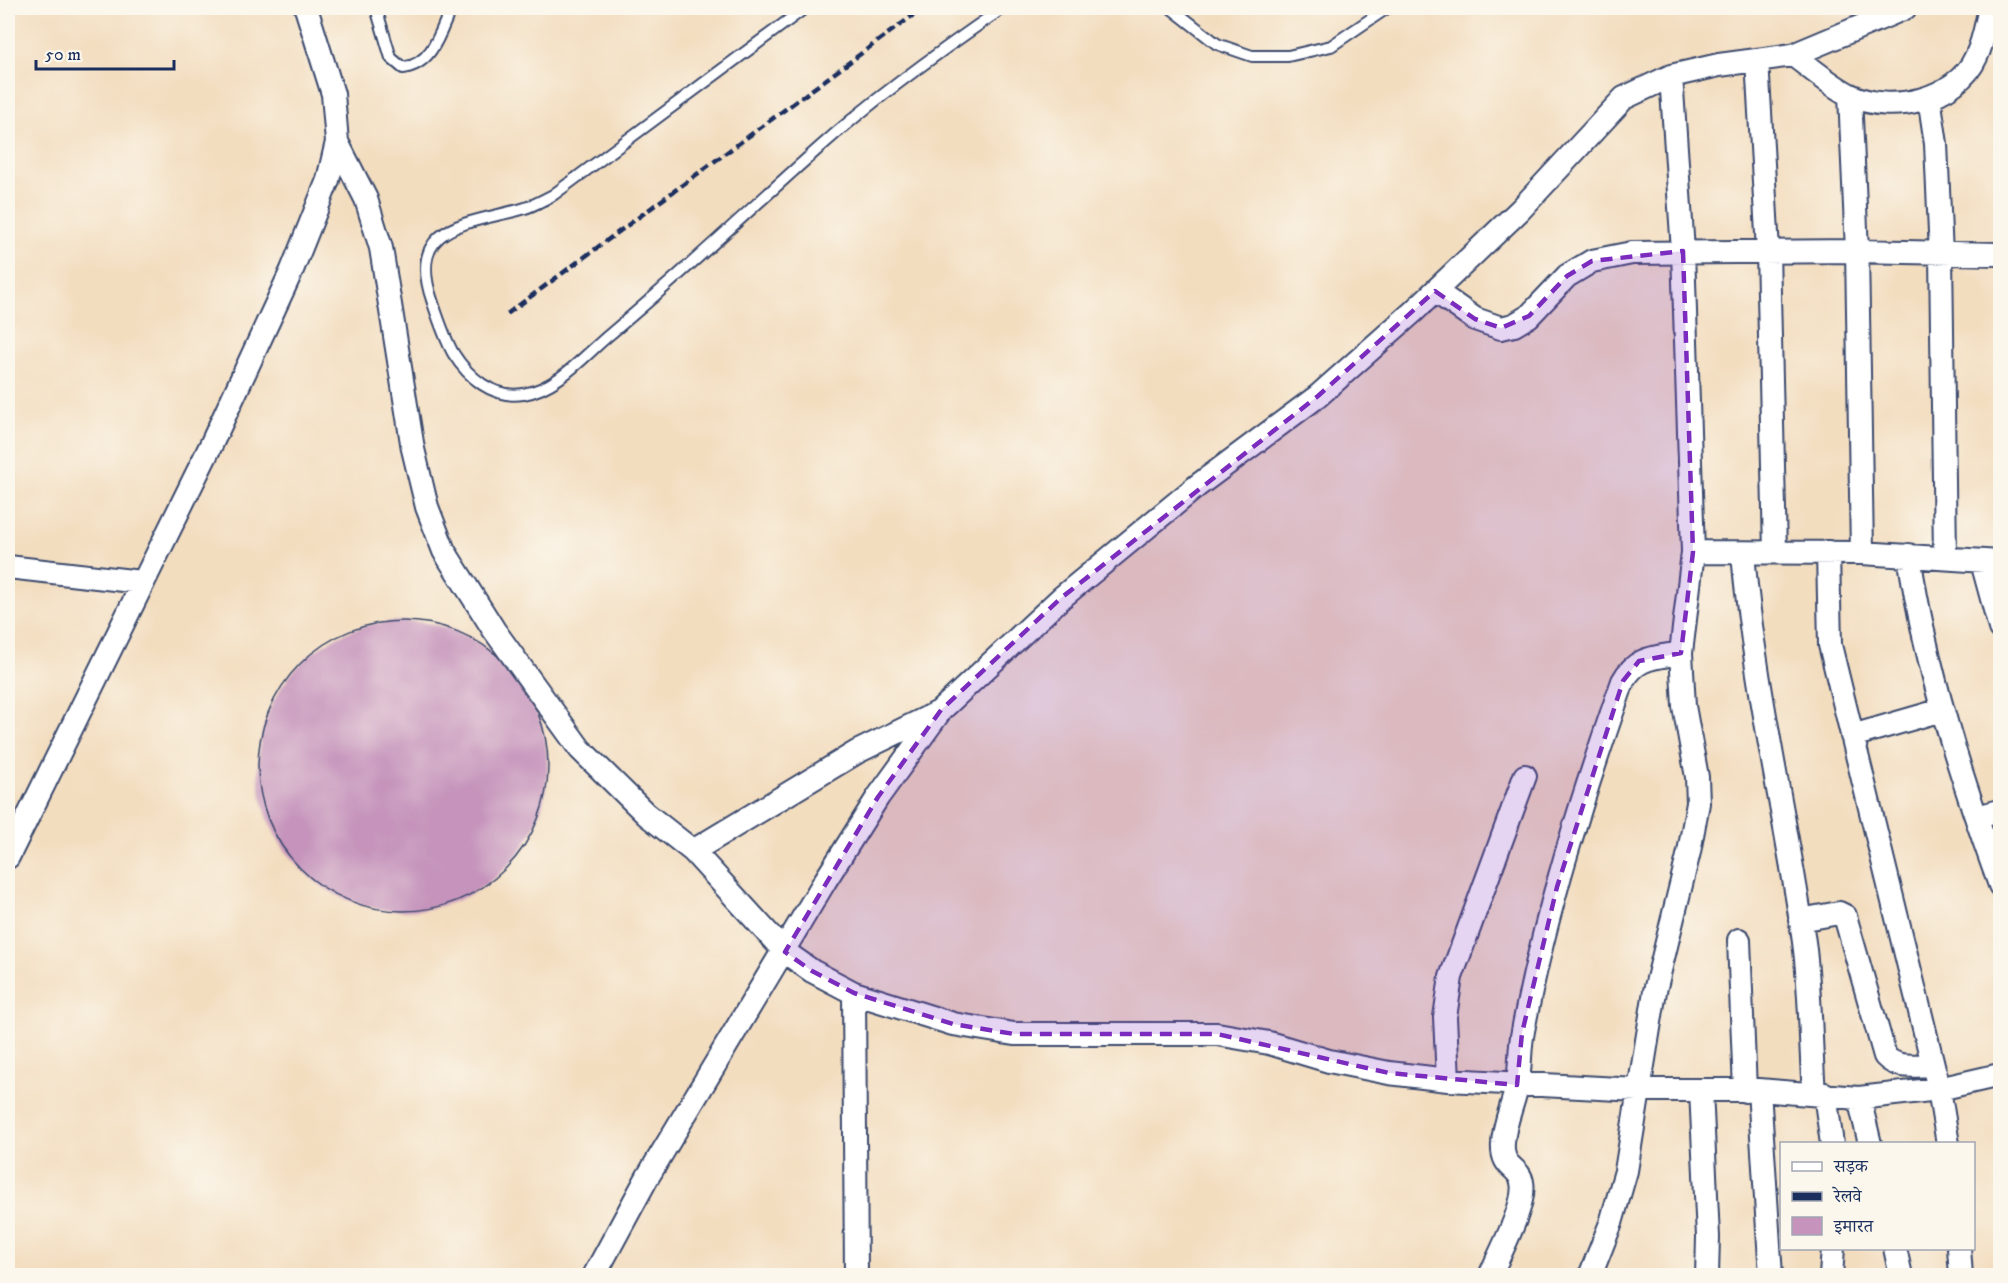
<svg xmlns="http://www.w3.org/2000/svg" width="2008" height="1283" viewBox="0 0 2008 1283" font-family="'IM FELL DW Pica','Noto Serif Devanagari',serif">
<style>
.building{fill:#c593bb}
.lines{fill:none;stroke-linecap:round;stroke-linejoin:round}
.service-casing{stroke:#3b496d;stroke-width:14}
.minor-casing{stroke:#3b496d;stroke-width:26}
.service{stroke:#fff;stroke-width:10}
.minor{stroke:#fff;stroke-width:22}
.rail{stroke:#1b2f5e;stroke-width:4.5;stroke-dasharray:9 4.5;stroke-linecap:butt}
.marked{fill:#7b2cbf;fill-opacity:0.2;stroke:#7b2cbf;stroke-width:4.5;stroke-dasharray:12 8;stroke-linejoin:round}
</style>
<rect width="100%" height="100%" fill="#fbf7ec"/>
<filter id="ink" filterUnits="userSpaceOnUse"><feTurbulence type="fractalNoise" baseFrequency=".0167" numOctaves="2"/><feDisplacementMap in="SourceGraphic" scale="12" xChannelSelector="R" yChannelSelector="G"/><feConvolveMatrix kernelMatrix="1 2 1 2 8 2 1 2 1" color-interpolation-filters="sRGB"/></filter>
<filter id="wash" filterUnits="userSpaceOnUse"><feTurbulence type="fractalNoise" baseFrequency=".008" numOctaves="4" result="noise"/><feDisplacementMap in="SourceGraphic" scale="24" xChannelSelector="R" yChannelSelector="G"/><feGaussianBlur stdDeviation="1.35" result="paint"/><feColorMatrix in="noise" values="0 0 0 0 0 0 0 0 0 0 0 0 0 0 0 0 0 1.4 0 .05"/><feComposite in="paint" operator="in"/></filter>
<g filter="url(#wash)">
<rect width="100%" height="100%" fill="#f3ddbf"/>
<g id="blocks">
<!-- building -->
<path class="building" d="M258 766a145 145 0 1 1 290 0a145 145 0 1 1-290 0Z"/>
</g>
</g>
<g filter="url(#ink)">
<use href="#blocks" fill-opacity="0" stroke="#3b496d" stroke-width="1.5"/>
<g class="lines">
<!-- service casing -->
<g class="service-casing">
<path id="service" d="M376,8L391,58L403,68C433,64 440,32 451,8
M805,8L553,195C543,200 533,206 522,209C468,224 406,224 432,300C438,318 444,337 453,353C468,377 493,399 523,394C557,389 584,356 609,335C681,275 749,210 820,147C877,96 940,51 1003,8
M1171,8L1217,44L1252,56H1288L1331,46L1387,8"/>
</g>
<!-- minor casing -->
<g class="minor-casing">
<path id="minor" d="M1793,55C1811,68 1830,85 1850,95C1890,115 1957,100 1976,57C1984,41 1986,24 1990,8
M1757,60L1768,251L1775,552
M1850,95L1857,251L1862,553
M1929,97L1936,144L1941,255L1945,557
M337,142L366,199L381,248L413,449L427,507L444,551L494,630L580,749L646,814L693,851L785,952L812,971L854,993L953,1024L1014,1034H1217L1269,1043L1329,1061L1389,1073L1448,1080L1638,1090H1759L1859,1098L1939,1089L2000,1075
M1435,291L1475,319L1501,328L1514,325L1529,316L1567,276L1592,261L1632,253L1857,251L2000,254
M1693,552L1862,553L2000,562
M1828,552L1830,645L1939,1089L1948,1144
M1743,554C1754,683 1784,807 1803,935C1811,987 1810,1041 1814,1093
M1909,555C1926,669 1961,778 2000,885
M1982,562L2000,628
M8,567L141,582
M1852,736L1942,710
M1977,817L2000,811
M693,851L857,752L937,713
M8,857L211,445L292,270L328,180L337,142L333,94L306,8
M1800,920L1839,913L1845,916L1885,1056C1898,1070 1915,1065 1933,1065
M1739,940L1745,1091
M854,993L856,1276
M1448,1080L1445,1017L1451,977L1525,776
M1701,1090L1708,1237L1707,1276
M1759,1090L1771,1276
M1825,1094L1832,1144
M1859,1098L1870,1144
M1895,1248L1901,1276
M1959,1248L1961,1276
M594,1276L647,1178L825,881L878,797L941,710L1061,598L1197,486L1318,396L1414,311L1520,210L1624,98L1671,76L1719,65L1793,55L1905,8
M1490,1276C1499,1254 1527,1204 1522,1182C1519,1166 1501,1169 1503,1143C1504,1123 1513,1105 1517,1086C1521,1068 1519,1049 1523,1031C1545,912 1583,795 1623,681C1637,656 1655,658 1681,653
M1590,1276L1611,1223L1626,1171L1655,991L1689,852L1698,803L1697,777L1684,706L1681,653L1693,552L1683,251L1671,76
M1831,1276L1833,1248"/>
</g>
<!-- service -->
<use href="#service" class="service"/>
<!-- minor -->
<use href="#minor" class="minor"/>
<!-- rail -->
<path class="rail" d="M507,314L923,8"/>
</g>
</g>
<!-- marked area -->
<path class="marked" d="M1683,251L1693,552L1681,653L1639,661L1623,681L1557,887L1522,1033L1517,1085L1389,1073L1217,1034H1014L953,1024L854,993L812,971L785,952L878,797L941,710L1061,598L1318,396L1435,291L1475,319L1501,328L1529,316L1567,276L1592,261Z"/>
<!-- margin -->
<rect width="2008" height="1283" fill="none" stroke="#fbf7ec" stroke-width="30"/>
<!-- legend -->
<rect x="1780" y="1142" width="195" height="108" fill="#fbf7ec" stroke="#a1a7b3" stroke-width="1.5"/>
<rect x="1792" y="1162" width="30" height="9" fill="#ffffff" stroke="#a1a7b3" stroke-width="1.5"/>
<text x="1834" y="1172" font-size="18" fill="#1b2f5e">सड़क</text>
<rect x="1792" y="1192" width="30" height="9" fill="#1b2f5e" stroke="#a1a7b3" stroke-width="1.5"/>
<text x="1834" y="1202" font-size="18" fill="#1b2f5e">रेलवे</text>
<rect x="1792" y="1217" width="30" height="18" fill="#c593bb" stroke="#a1a7b3" stroke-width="1.5"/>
<text x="1834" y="1232" font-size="18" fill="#1b2f5e">इमारत</text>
<!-- scale -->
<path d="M36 60v9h138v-9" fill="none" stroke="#1b2f5e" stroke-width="3"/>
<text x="45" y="60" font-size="18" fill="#1b2f5e" stroke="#fbf7ec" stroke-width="4.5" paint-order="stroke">50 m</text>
</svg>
